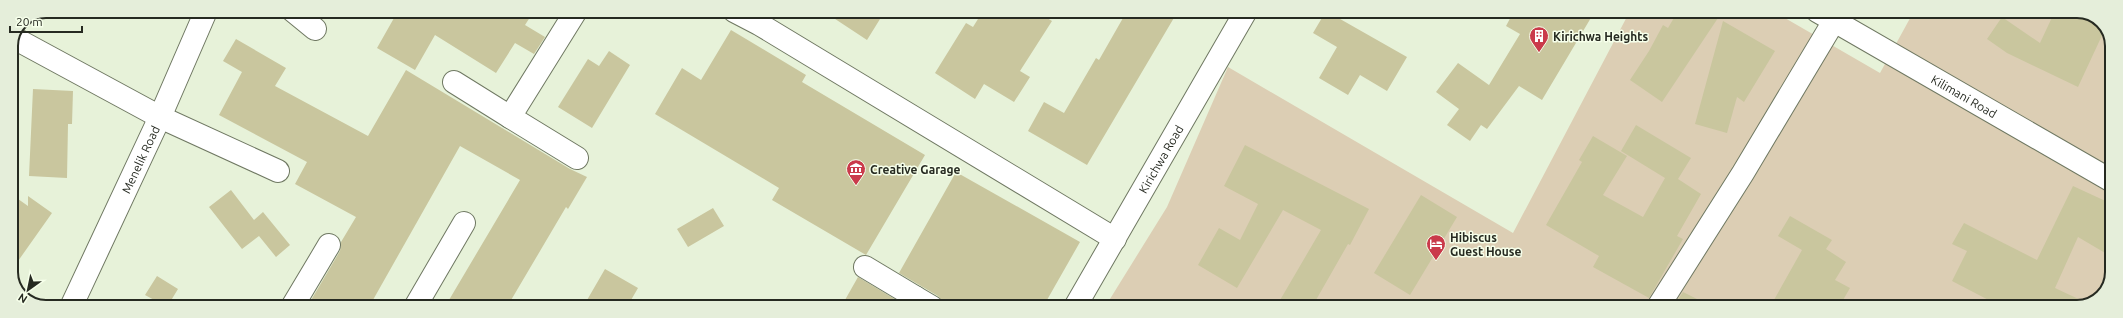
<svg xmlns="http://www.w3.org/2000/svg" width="2123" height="318" viewBox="0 0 2123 318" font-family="Ubuntu,sans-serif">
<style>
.green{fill:#dcceb4}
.building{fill:#c9c69e}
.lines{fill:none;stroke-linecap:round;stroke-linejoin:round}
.minor-casing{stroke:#6f7862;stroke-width:24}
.minor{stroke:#fff;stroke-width:22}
.labels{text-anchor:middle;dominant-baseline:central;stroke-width:3;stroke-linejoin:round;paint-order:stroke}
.poi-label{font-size:12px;font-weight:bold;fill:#262a21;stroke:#f6ffea;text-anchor:start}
.street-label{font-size:12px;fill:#262a21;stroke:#f6ffea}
.rim{fill:none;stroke:#262a21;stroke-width:2}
</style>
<rect width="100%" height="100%" fill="#e7f2d9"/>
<!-- green -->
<path class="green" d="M1630,11H1773L1880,73L1914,11H2081L2102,21L2112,42V276L2100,298L2077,307H1105L1167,207L1228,67L1513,233Z"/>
<!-- building -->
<path class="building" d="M398,11H534L525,25L545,37L534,54L515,43L496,73L435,35L415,70L377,48Z
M823,11H885L867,40Z
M983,11H1036L1052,21L1020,71L1030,77L1014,102L984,84L975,99L935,73L966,23L973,27Z
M1127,11H1178L1087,165L1028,131L1044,102L1064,113L1096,58L1099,60Z
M1326,11L1407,57L1387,91L1360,75L1348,95L1319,78L1337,47L1313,33Z
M1514,11H1595L1542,100L1519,86L1487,129L1481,125L1470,141L1447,125L1459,109L1436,92L1458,63L1489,85L1520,34L1506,26Z
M1678,11H1706L1718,18L1662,102L1630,80L1649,51L1663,25L1668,28Z
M2055,11H2081L2102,21L2105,29L2078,87L2007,53L1987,39L2002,17L2040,43Z
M1723,21L1775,51L1744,102L1737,97L1727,133L1695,124Z
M731,30L806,75L802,82L925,155L866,255L772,200L779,188L655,114L682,68L701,80Z
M236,39L286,68L275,86L368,136L406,70L570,169L587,177L568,209L566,207L507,307H461L449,300L520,180L460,146L369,307H307L340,251L341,242L356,217L295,184L307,162L219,115L242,72L223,61Z
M609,51L630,65L592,128L558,107L588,59L599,66Z
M33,89L73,91L72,124H68L67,178L29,176Z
M1636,125L1691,158L1678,179L1701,194L1677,236L1683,239L1649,298L1593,267L1599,256L1546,225L1582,162L1579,160L1593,136L1627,156L1603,195L1643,217L1665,178L1621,151Z
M1245,145L1369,209L1350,245L1348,244L1312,307H1276L1321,230L1283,210L1237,288L1198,265L1219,228L1240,240L1258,204L1224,186Z
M956,172L1080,242L1043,307H951L943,302L938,296L899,273Z
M2073,186L2112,204V257L2078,237L2055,288L2087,303L2077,307H2002L1952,281L1967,251L1952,244L1964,223L2037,260Z
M231,190L254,220L263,212L290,245L276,257L259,236L242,249L209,207Z
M11,194L28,206V196L52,213L11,271Z
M1421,195L1457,217L1410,295L1374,273Z
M713,208L724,226L688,247L677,229Z
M1790,216L1832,240L1826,249L1846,262L1835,280L1850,288L1839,307H1770L1802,250L1778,236Z
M605,269L638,288L627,307H583Z
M157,276L178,289L167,307L145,295Z
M858,277L898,301L897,307H841Z
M1683,292L1713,307H1673Z"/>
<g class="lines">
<!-- minor casing -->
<g class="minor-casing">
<g id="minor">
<path d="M293,11L315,29"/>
<path d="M576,11L510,117L577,158"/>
<path d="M734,11L759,24L1115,239"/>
<path id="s1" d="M1817,11L2112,181"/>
<path d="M14,38L160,117L278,171"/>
<path d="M454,82L510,117"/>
<path d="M865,267L915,297"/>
<path id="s2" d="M71,307L160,117L206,11"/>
<path d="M292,307L329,245"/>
<path d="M415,307L464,223"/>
<path d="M909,307L915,297L932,307"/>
<path id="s3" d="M1075,307L1246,11"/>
<path d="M1658,307L1743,173L1834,21"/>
</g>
</g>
<!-- minor -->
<use href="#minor" class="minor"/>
</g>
<!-- icons -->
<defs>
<g id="building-pin" transform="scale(1)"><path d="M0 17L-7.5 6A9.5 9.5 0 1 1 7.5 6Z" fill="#ca3a4b" stroke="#f6ffea"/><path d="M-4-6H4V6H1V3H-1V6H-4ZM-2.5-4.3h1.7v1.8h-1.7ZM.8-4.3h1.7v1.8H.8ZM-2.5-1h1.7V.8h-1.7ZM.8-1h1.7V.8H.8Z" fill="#fff"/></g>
<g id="museum-pin" transform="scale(1)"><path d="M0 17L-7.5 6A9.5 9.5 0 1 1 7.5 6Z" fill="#ca3a4b" stroke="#f6ffea"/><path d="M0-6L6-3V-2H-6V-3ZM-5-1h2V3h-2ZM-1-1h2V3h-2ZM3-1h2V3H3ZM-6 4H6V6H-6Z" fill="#fff"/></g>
<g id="hotel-pin" transform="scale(1)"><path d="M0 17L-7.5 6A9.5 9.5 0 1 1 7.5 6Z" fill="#ca3a4b" stroke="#f6ffea"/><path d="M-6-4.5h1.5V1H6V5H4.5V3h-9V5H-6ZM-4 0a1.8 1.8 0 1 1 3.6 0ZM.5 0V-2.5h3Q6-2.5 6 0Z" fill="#fff"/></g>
</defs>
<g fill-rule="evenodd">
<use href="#building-pin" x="1539" y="36"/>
<use href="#museum-pin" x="856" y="169"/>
<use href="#hotel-pin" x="1436" y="244"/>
</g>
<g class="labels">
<!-- poi labels -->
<g class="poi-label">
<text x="1553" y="36">Kirichwa Heights</text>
<text x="870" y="169">Creative Garage</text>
<text x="1450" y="237">Hibiscus<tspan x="1450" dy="14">Guest House</tspan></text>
</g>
<!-- street labels -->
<g class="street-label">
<text stroke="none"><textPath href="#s1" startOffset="170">Kilimani Road</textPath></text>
<text stroke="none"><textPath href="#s2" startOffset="163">Menelik Road</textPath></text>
<text stroke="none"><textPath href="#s3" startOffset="171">Kirichwa Road</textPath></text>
</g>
</g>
<!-- crop -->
<path d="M0 0H2123V318H0ZM46 18H2077A28 28 0 0 1 2105 46V272A28 28 0 0 1 2077 300H46A28 28 0 0 1 18 272V46A28 28 0 0 1 46 18Z" fill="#e5eeda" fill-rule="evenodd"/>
<path class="rim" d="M46 18H2077A28 28 0 0 1 2105 46V272A28 28 0 0 1 2077 300H46A28 28 0 0 1 18 272V46A28 28 0 0 1 46 18Z"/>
<!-- north arrow -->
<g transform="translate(28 290) rotate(213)" stroke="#f6ffea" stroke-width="3" paint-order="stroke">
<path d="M0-3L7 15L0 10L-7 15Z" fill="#262a21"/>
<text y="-6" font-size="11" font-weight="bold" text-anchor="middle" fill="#262a21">N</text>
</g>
<!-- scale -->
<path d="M10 26v6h72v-6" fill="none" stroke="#262a21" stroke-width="2"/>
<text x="16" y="26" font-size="12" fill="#262a21" stroke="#f6ffea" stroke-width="3" paint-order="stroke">20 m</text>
</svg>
